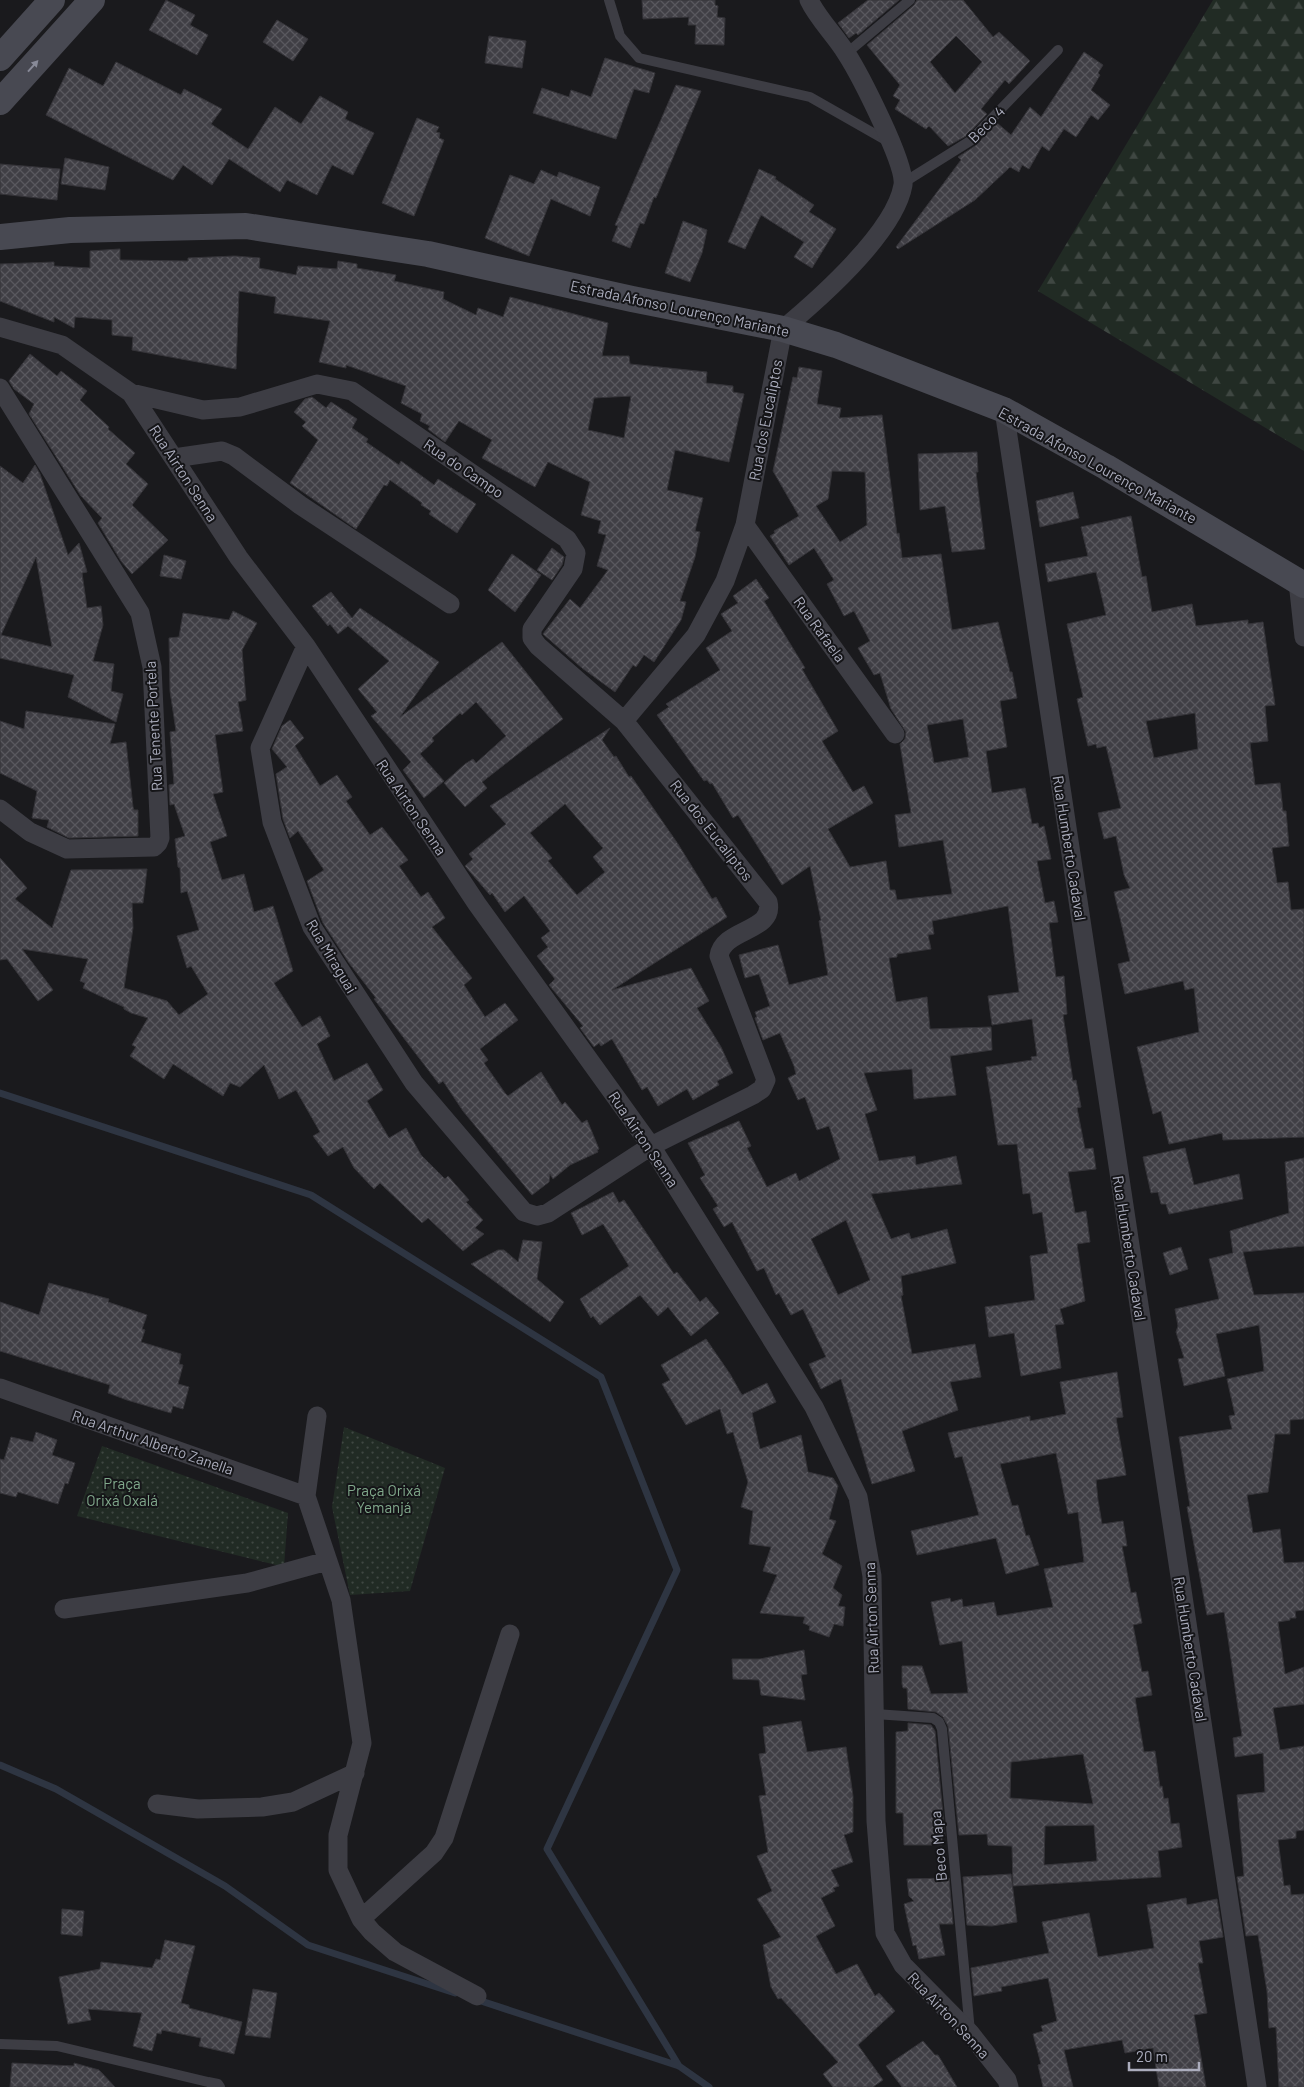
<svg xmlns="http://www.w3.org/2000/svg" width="1304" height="2087" viewBox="0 0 1304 2087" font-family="Barlow,sans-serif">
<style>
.forest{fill:url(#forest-firs)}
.park{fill:url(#park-dots)}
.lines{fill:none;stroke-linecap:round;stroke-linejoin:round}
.stream{stroke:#2e3542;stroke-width:7}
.building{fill:url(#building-cross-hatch);stroke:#353439;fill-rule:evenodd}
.lane{stroke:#3d3d44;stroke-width:10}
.street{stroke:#3d3d44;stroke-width:19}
.secondary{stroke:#484952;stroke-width:26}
.oneway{fill:#888a98}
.labels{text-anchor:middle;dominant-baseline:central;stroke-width:4;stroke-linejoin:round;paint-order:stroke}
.street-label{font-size:15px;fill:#abadbd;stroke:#151518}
.park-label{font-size:15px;fill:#81a98c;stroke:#151518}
</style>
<defs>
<pattern id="forest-firs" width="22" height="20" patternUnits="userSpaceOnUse" patternTransform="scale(1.25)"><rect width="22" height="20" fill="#212b24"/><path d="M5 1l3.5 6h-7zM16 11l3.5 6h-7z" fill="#3f4742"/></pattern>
<pattern id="park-dots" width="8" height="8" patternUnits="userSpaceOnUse" patternTransform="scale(1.25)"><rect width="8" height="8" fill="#212b24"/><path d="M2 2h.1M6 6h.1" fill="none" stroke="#3f4742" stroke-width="1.8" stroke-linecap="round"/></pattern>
<pattern id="building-cross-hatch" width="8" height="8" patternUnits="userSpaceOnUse" patternTransform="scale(1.25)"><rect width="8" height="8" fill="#403f45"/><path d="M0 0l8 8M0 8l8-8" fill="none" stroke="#59585e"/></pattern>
</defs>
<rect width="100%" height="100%" fill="#1a1a1d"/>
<!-- forest -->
<path class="forest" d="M1213,0H1304V451L1038,291Z"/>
<!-- park -->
<path class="park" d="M344,1427L445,1468L410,1591L350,1595L332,1507Z
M102,1446L288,1513L284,1567L77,1516Z"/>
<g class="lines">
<!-- stream -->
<path class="stream" d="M0,1093L311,1195L601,1377L677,1570L547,1849L679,2066
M0,1765L56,1789L225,1886L308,1945L455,1993
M475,1999L679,2066L709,2087"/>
</g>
<!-- building -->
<path class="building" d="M166,0L195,15L190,25L208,35L197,55L149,30Z
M642,0H715V5L718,6L717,17L725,18L724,45L695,44L696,25H688L689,17L643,19Z
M868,0H899L858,35L856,33L849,38L838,23Z
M917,0H963L993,37L999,32L1030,61L1009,84L1005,80L981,109L987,114L966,136L948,146L929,126L926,129L895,109L900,100L893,96L900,85L867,45L914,5ZM956,36L982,62L955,93L930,62Z
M277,20L308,39L293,61L263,42Z
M489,36L526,41L522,68L485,63Z
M1084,52L1103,65L1098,73L1100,75L1091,90L1110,105L1098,120L1091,115L1076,137L1064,129L1049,151L1042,146L1029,169L1022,165L1019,172L1010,167L975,200L898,249L896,247L961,160L958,157L975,146L997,123L1011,135L1030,107L1041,117Z
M605,58L655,73L649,93L634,89L616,139L533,113L542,88L569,97L571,90L591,97Z
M116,62L181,95L184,89L222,109L211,124L248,149L275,107L301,124L320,96L348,112L345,119L374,133L353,175L332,165L317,195L287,180L280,192L229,159L212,185L183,165L173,180L46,115L69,68L103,86Z
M676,85L701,91L656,198L654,197L644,224L640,223L630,248L612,241L618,226L615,225Z
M417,118L439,127L436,132L440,133L439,138L444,140L414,216L382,203Z
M65,158L109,167L105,190L61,184Z
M0,164L60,169L57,200L0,194Z
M759,169L776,177L775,179L814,205L809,212L836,229L812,268L794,257L804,242L761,215L745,249L728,242Z
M541,170L557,177L559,172L600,187L590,216L551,199L529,256L485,238L510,175L534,184Z
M683,221L707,230L702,253L690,282L665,273Z
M120,249V260L188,261V258L235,256L260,258L259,268L296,275L298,266L337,269L338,261L357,264V268L396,275L394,281L444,292L443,299L476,315L478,308L503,317L510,297L608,323L602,356H629L630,364L707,372L706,383L733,386V392L744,394L729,462L675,450L667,490L703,498L695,531L700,532L695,557L680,601L686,602L681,620L654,662L644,655L636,667L633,665L615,692L582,668L543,634L570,599L580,608L608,570L597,566L606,535L598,533L601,521L581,515L590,482L548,462L535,487L482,458L492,440L459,421L445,442L428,429L430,426L420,421L422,414L401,403L406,386L346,365V368L319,362L330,321L274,313L276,297L239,291L236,369L132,350L133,337L112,335V320L75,317L74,328L54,317V322L0,301V264L54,262V266L90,268V251ZM631,396L624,438L588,430L594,398Z
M30,354L57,376L61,371L87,391L80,400L109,427L108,429L135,453L126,464L148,484L132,505L168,540L132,574L121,561L98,523L102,518L81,496L29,414L34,404L14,389L9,381Z
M799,367L822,371L817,404L841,408L839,418L882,415L897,534L899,533L902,558L941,554L952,630L998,622L1010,672H1012L1017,698L1000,701L1007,747L986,751L992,793L1025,788L1032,824L1038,823L1039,828L1044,826L1051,859L1037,861L1045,903L1054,901L1058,922L1049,923L1056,977L1064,976L1067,1014L1063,1015L1073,1081L1076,1080L1081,1107L1077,1108L1085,1149L1093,1148L1096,1169L1068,1172L1075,1213L1086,1211L1090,1242L1077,1244L1085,1301L1060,1309L1064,1324L1055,1325L1061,1368L1021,1376L1014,1333L989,1337L985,1307L1035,1300L1030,1256L1048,1253L1042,1212L1033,1214L1030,1193L1023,1194L1017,1144L998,1145L986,1067L1032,1060L1031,1057L1037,1056L1032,1019L992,1025L988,996L1019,992L1008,906L932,921L934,934L928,935L931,949L897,954V957L889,958L896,1002L927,997L930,1029L991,1027L992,1050L950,1056L956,1095L914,1099L912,1069L864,1073L877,1110L865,1114L879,1161L915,1156L916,1165L956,1156L962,1184L871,1194L891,1239L909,1233L911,1239L947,1229L956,1263L901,1276L903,1295L901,1296L912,1354L975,1344L981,1377L950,1382L958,1410L902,1431L915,1471L872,1484L841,1379L821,1389L809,1364L826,1357L803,1309L791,1315L779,1293L776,1295L764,1268L757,1271L732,1222L724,1227L713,1209L718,1206L700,1178L705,1175L688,1143L739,1121L751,1146L747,1148L767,1187L796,1173L799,1181L840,1159L829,1126L817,1130L805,1097L798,1100L788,1078L796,1074L794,1066L780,1033L763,1040L755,1018L757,1017L755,1012L770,1006L759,974L745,978L739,955L778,945L789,985L828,975L819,921L821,920L810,866L782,885L738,815L733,818L712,783L710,784L707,780L704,781L657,715L669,707L666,704L720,670L706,648L732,631L721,614L738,603L733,596L756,579L769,598L764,601L805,668L802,669L838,731L822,741L853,792L864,786L873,803L828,829L850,867L886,861L890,890H895L897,900L952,894L943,840L899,847L895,815L911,813L900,744L905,739L906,732L891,709L880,673L874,675L858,648L870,641L854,611L844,616L827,584L834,580L814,548L789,565L770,536L775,533L774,531L799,516L773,471L793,377L797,378ZM832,471L865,472L867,525L840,542L816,506L828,499ZM963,719L969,757L934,763L927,725ZM846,1220L870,1280L838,1295L811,1239Z
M312,397L326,408L331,402L357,419L352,428L368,439L366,442L399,465L401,461L434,485L438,479L476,504L457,533L429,514L431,511L421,505L422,503L390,480L387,486L384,485L356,529L290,483L318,440L302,426L306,422L294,412L305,399Z
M977,452L978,472H976L985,549L952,552L945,506L920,510L918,454Z
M35,465L40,474L68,555L79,543L87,572L82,573L87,608L101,606L103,625L93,661L114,664L111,691L123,694L116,722L68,697L74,675L0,658V466L23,483ZM36,557L52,647L1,635Z
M1073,492L1079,518L1040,527L1036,501Z
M1131,516L1142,577L1146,576L1152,612L1192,604L1196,626L1248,620V624L1263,622L1275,705L1265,706L1268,741L1250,743L1255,785L1280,783L1283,811H1286L1289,846L1272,848L1277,883L1288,882L1291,910L1304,909V1137L1223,1140L1222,1133L1169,1144L1161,1111L1153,1114L1137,1047L1199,1032L1194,988L1185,990L1183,981L1125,994L1118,964L1130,961L1114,892L1130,888L1124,875L1116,836L1104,839L1098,813L1121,808L1106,746L1097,748L1096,744L1088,746L1077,699L1083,697L1067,624L1106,615L1096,572L1048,582L1045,564L1088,556L1081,527ZM1195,713L1198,749L1154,758L1146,721Z
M552,548L564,557L562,565L552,580L537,570Z
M512,554L541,575L515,612L488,590Z
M164,555L186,561L181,579L160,576Z
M331,592L352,618L360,608L439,662L400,717L502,642L563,719L482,782L487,788L465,807L444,783L465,764L473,759L476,763L506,736L476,702L462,715L460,713L432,738L434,741L420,754L444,781L424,798L403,770L411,762L371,716L377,712L358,689L389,661L348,626L338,634L330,624L328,626L312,606Z
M233,611L257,623L242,650L246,700L238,702L243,731L215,735L223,792L213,794L227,836L210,842L222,880L244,874L254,912L273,906L293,971L274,983L302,1027L320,1016L330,1036L317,1044L334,1081L367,1063L383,1090L367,1101L389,1138L406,1128L421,1155L445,1179L448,1176L469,1200L466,1202L483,1220L475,1228L484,1234L463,1251L428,1218L422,1223L380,1183L374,1189L354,1168L343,1147L328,1156L313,1136L320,1132L296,1090L279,1099L264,1065L240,1087L230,1083L223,1096L173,1064L164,1079L130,1056L136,1047L132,1045L148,1018L131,1013L124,1009V1007L83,988L85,983L80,981L88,959L22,949L53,990L38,1001L7,959L0,960V858L27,888L15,899L52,928L71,870L147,869L143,903H132L133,928L124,988L167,1001L179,1015L208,994L191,966L187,968L177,936L199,930L187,891L181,893L180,868L178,867L175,839L185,836L174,804L170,805L169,785L174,784L170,732L176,731L170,691L169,638L179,637L183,613L229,620Z
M26,711L115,724L110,744L126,742L133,807L134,810H138V836L69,838L47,827L49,820L32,818L37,791L0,773V721L24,729Z
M290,720L304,738L295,746L320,786L337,775L352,797L346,801L370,835L382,827L408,860L399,866L421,897L428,892L445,918L432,927L472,978L464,985L485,1017L505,1003L518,1020L480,1049L488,1060L484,1063L505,1093L508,1096L541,1072L562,1105L565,1102L582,1123L587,1120L599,1149L597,1150L598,1152L570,1165L553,1179L550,1174L549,1182L532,1195L463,1111L443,1081L439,1084L374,999L376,998L349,963L323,923L307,881L324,870L298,831L290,838L283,819L276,774L287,767L272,749L282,726Z
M610,728L602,740L614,757L616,756L629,777L631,776L678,844L712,899L716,897L727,917L612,990L691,968L709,1001L697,1008L721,1047L733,1073L717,1081L719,1085L693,1100L687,1089L658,1106L647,1087L642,1090L612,1039L601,1046L599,1043L594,1047L580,1028L583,1026L549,985L555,979L537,956L548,947L541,938L550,931L524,896L505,912L492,893L490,895L465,866L473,859L469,854L506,824L490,806ZM565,804L603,848L593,857L605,872L577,895L548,861L552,858L530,833Z
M1185,1148L1194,1185L1239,1174L1243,1199L1169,1214L1166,1204H1161L1158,1192L1151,1193L1143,1157Z
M1304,1158V1246L1243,1252L1254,1295L1304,1293V1419L1290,1420V1434H1275L1268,1492L1247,1495L1253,1533L1280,1529L1284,1563L1304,1562V1610L1295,1611L1296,1618H1290V1620L1278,1622L1285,1674L1304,1667V1704L1273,1708L1280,1750L1304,1746V1830L1296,1831V1838L1278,1840L1284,1886L1290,1885L1291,1895L1304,1894V2087H1279L1276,2027L1269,2028L1267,1991L1258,1935L1246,1936L1237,1877L1244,1876L1237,1795L1265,1792L1263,1753L1235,1757L1233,1738L1242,1736L1228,1638L1224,1612L1207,1615L1187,1507L1190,1506L1179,1437L1232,1429L1229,1416L1235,1415L1227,1379L1264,1371L1259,1325L1216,1334L1225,1376L1184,1386L1178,1359L1184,1358L1176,1332L1178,1326L1175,1309L1219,1299L1209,1259L1233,1253L1230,1231L1289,1213L1285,1162Z
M613,1192L619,1203L624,1200L674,1274L677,1272L700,1302L706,1297L719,1313L691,1336L668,1307L658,1316L640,1295L600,1325L593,1316L591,1318L580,1299L629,1266L603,1224L582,1235L571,1213Z
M523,1240L542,1242L537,1279L564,1302L550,1322L471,1264L498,1250H504L518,1262Z
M1181,1247L1188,1269L1170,1275L1163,1253Z
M49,1283L109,1299L108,1302L147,1315L142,1329L145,1330L141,1342L181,1354L179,1364L183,1365L178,1384L189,1387L183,1409L173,1406L171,1413L127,1400L108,1393L110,1385L0,1351V1302L39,1315Z
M706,1339L730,1374L742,1395L767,1383L776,1402L752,1413L760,1449L801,1435L808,1472L833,1478L838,1486L829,1519L836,1521L822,1554L842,1566L833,1588L842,1595L838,1606L845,1607L843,1626L834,1624L829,1637L809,1630L810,1626L803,1623L805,1617L760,1613L777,1575L763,1571L771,1547L749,1544L753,1511L741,1507L748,1482L733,1432L727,1434L720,1409L686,1425L662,1384L670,1380L661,1365Z
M1117,1372L1123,1417L1116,1418L1126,1475L1096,1480L1098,1500L1102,1524L1123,1521L1127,1546H1122L1131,1593L1136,1592L1142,1623L1133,1625L1142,1672L1148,1671L1152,1695L1135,1698L1144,1752L1155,1751L1160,1787L1162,1786L1164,1799L1168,1798L1171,1824L1179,1823L1182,1847L1158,1851L1161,1877L1013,1886L1012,1846L988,1845L987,1834L959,1835L948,1726L943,1717L936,1712L908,1709L907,1688H903L902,1684V1666H922L931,1694L968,1693L962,1641L940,1645L931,1602L950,1598L951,1602L962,1599L963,1607L994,1602L997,1616L1053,1607L1044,1569L1084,1562L1078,1512L1068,1514L1056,1453L1000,1464L1012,1506L1018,1505L1026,1536L1029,1535L1039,1565L1006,1574L996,1538L917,1555L911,1531L979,1515L962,1456L955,1458L948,1433L1030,1416V1421L1066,1414L1060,1382ZM1083,1754L1093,1804L1010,1798L1011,1762ZM1094,1825L1097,1861L1044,1865L1045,1826Z
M36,1432L57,1440L52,1455L75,1463L68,1484L65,1483L58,1504L18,1492L16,1497L0,1493V1459L4,1460L11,1437L33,1442Z
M804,1650L807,1674L801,1675L805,1700L761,1695L759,1680L733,1679L732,1659H760Z
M801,1721L807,1752L846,1747L853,1796V1832L844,1835L853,1862L831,1870L839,1886L833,1888L835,1891L821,1898L835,1926L816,1936L836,1974L857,1964L875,1996L879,1993L895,2011L858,2045L883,2080L873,2087H833L823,2074L838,2062L781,1998L778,1999L771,1987L763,1945L781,1937L757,1899L772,1891L757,1856L768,1852L759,1796L766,1795L759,1754L766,1753L763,1727Z
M908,1723L931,1725L935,1731L945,1836H942V1845H904L903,1813H896V1732L908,1731Z
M1011,1874L1017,1922L992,1926L967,1925L963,1877Z
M949,1878L953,1924H939L945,1955L919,1959L916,1945L913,1946L904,1904L914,1901L909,1896L907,1879Z
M1186,1898L1187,1905L1217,1899L1223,1937L1199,1941L1203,1963H1198L1207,2013L1194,2015L1206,2087H1159L1153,2048L1125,2053L1122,2040L1064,2050L1073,2087H1043L1038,2065L1041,2064L1033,2034L1043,2031L1041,2026L1057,2021L1048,1978L1001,1987L1002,1991L974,1996L971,1968L1049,1953L1042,1922L1089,1913L1098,1957L1154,1948L1147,1905Z
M62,1909L84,1911L82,1936L61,1934Z
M165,1940L195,1946L181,2003L189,2005V2008L242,2022L234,2054L199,2046L201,2038L162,2030L161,2034L157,2033L152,2051L133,2046L142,2013L88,2009L91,2020L68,2024L59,1977L100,1969L101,1962L152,1968L156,1959L160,1960Z
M253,1989L277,1993L270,2038L245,2035Z
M923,2041L935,2055H938L957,2087H902L886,2066Z
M12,2063L74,2066V2063L99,2070L115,2087H10Z"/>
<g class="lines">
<!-- lane -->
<path class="lane" d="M609,0L620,36L639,58L810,97L889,142
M847,53L910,0
M903,183L970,141L1058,50
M875,1714L933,1718L939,1722L942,1729L970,2032
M0,2044L57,2046L208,2082L218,2084L220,2087"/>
<!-- street -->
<path class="street" d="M0,327L62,345L131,393L239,558L306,646L477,904L651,1146L814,1407L858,1497L872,1576L876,1821L885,1933L903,1965L970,2033L1007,2080L1009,2087
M0,388L140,613L152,667L160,838L158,843L154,847L67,849L30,832L0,809
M131,393L203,410L240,407L317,384L352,391L567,539L576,553L573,569L532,629V638L538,646L624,721L768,902C775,932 723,928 719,956L766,1080L762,1089L753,1095L651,1146L548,1213L537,1216L524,1212L414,1083L312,927L272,822L260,748L306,646
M1004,410L1257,2087
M174,458L222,451L234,456L300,505L450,604
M745,525L895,734
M1298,582L1304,637
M624,721L696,635L725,581L745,525L783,329C819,299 895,232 903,185C906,164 859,73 846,53C835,35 818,19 809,0
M0,1388L306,1496
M317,1416L306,1496L341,1600L362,1743L338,1835V1870L361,1919L372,1932L395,1952L477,1996
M64,1609L247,1583L327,1561
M157,1804L198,1809L262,1807L293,1802L355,1773
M361,1919L434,1853L444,1838L510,1634"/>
<!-- secondary -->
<path class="secondary" d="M0,58L52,0
M0,102L92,0
M0,237L70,230L246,226L428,254L632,299L783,329L836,345L1004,410L1106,467L1304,585"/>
</g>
<!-- one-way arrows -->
<defs><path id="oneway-solid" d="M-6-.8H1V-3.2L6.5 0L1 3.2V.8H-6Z" transform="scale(1.25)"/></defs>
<use class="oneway" href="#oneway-solid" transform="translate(33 66) rotate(-48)"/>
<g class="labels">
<!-- street labels -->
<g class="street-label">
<text transform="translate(986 124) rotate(-45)">Beco 4</text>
<text transform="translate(680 308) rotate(12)">Estrada Afonso Lourenço Mariante</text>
<text transform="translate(765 420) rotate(-79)">Rua dos Eucaliptos</text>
<text transform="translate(1098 465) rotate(29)">Estrada Afonso Lourenço Mariante</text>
<text transform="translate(464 468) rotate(34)">Rua do Campo</text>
<text transform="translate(184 473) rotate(57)">Rua Airton Senna</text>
<text transform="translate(820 629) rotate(54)">Rua Rafaela</text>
<text transform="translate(153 726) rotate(-93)">Rua Tenente Portela</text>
<text transform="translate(412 807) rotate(56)">Rua Airton Senna</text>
<text transform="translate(712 830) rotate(52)">Rua dos Eucaliptos</text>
<text transform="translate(1070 848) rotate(81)">Rua Humberto Cadaval</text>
<text transform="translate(332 956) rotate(59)">Rua Miraguai</text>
<text transform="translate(644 1139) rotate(56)">Rua Airton Senna</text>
<text transform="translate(1130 1248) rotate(81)">Rua Humberto Cadaval</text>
<text transform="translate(153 1442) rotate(19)">Rua Arthur Alberto Zanella</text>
<text transform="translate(871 1618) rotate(-92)">Rua Airton Senna</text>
<text transform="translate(1191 1649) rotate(81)">Rua Humberto Cadaval</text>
<text transform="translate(938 1846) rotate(-95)">Beco Mapa</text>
<text transform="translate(949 2015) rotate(47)">Rua Airton Senna</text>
</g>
<!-- park labels -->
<g class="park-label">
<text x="122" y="1483">Praça<tspan x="122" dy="17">Orixá Oxalá</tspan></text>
<text x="384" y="1490">Praça Orixá<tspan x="384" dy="17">Yemanjá</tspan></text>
</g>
</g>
<!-- scale -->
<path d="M1129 2062v8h70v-8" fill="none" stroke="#abadbd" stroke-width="2.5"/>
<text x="1136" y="2062" font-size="15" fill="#abadbd" stroke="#151518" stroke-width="4" paint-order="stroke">20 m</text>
</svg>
